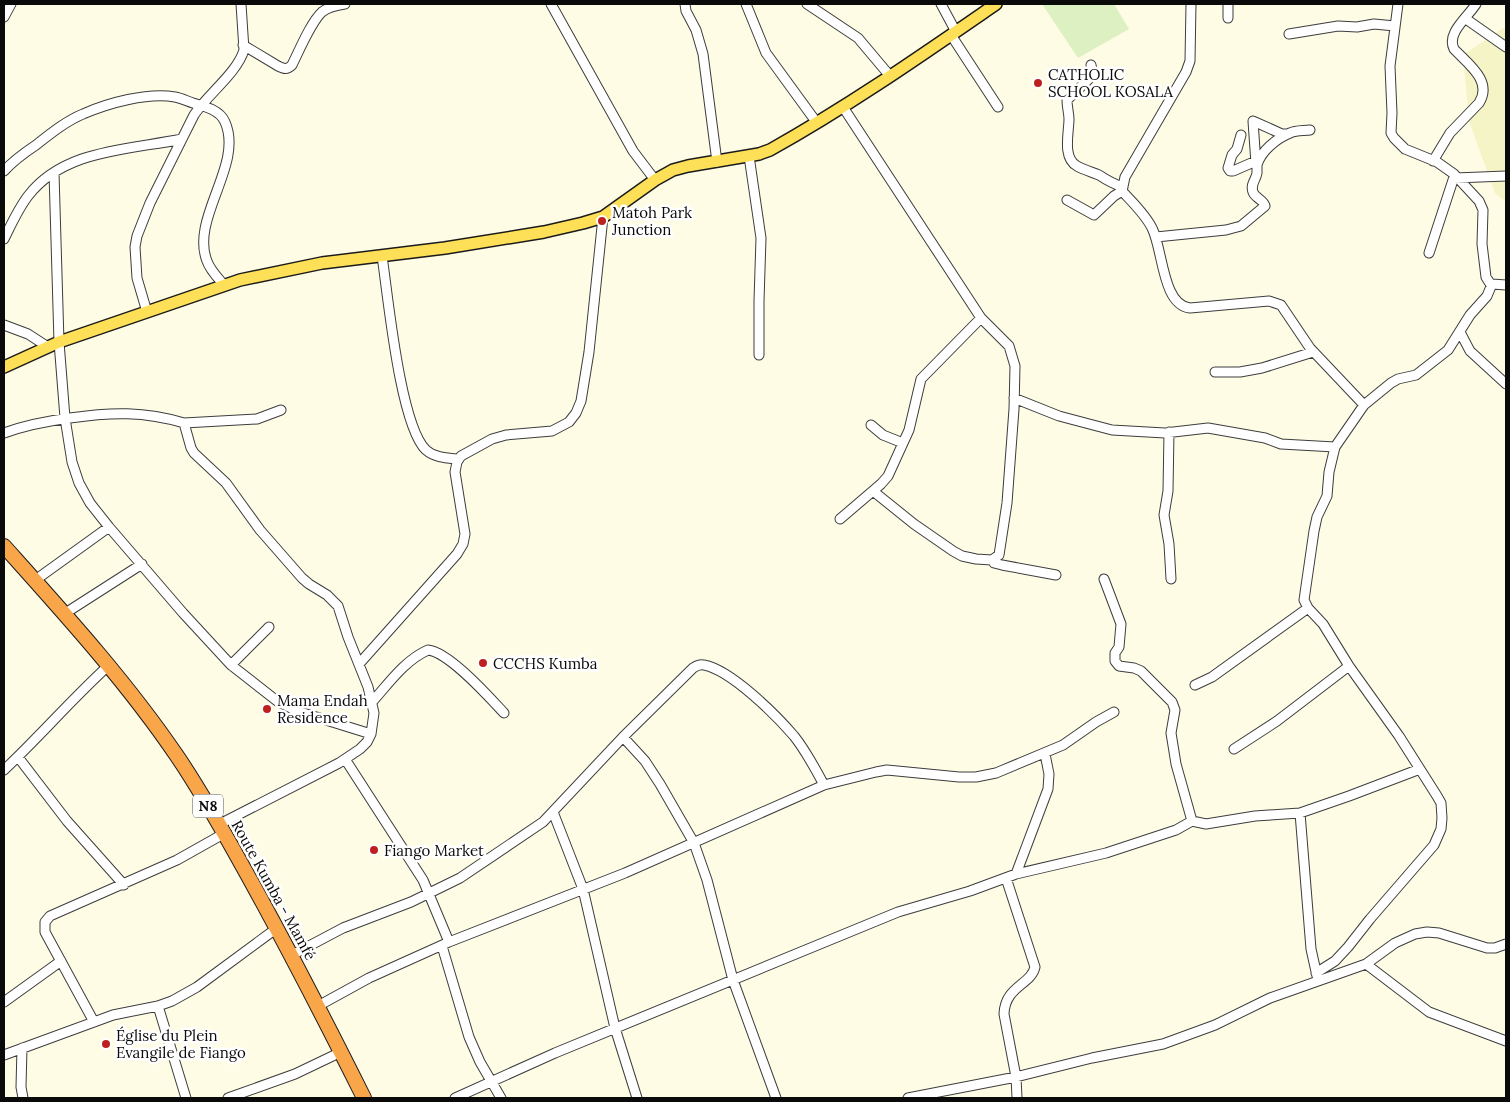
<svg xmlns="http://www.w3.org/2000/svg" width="1510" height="1102" viewBox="0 0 1510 1102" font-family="Lora,serif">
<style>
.farmland{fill:#f5f4c6}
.pitch{fill:#ddf0c2}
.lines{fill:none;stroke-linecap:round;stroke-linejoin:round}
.minor-casing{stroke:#3d3d3d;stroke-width:11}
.major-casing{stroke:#1b1b1b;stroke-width:14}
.highway-casing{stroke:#1b1b1b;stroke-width:16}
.minor{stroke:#fff;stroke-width:9}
.major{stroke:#fde058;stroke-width:11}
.highway{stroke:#f9a54a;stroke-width:14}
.poi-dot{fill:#bc211f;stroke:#fff;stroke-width:2}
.labels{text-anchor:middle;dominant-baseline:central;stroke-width:5;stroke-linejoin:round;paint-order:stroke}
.shield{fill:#fff;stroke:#545454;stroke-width:1}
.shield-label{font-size:14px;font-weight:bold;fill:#0a0a0a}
.poi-label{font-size:15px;fill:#0a0a0a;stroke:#fff;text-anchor:start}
.street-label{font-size:15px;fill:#0a0a0a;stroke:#fff}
</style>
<rect width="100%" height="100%" fill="#fffce6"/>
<!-- farmland -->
<path class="farmland" d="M1503,28L1506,29V202L1495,193L1469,121L1463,55Z"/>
<!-- pitch -->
<path class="pitch" d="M1042,4H1114L1129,29L1078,58Z"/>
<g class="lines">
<!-- minor casing -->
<g class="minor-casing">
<path id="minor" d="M551,4L633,151L655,180
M685,4L686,11L696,30L703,54L717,162
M746,4L766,53L817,123
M807,4L858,38L890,76
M941,4L956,32
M1191,4L1190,61L1186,72L1125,177L1122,191C1133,203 1145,214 1152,228C1163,249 1162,305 1190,308L1269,301L1281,305L1310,348L1364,405
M1228,4V18
M1398,4L1390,66L1392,113L1391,133L1394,138L1405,149L1437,162L1454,174L1479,201L1483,210L1482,244L1486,277L1491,285
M4,17L11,4
M1466,19L1506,47
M1289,34L1338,26L1357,27L1374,24L1395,26
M951,35L998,107
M243,45L278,66C284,69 287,70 292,65C299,51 311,22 322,12C328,7 338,5 345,4
M1091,65L1093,75L1067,100C1067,108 1069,113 1069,119C1069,132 1062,158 1077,166C1084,170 1092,172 1099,175C1108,181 1113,184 1123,187
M1241,135L1237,149L1232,155L1228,168L1230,171H1233L1256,161
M749,156L761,238L759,301V355
M1433,161L1450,133L1479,103C1493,81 1468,64 1454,49C1446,33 1468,17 1476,4
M1256,164L1253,121L1282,134H1288
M4,171C13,161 24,153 36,145C50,134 66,121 83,114C108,103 148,92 175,97C181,98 187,101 193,103C204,106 220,110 225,122C244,165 190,218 207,261C210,270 218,278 224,285
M54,173L59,342L65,418L72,462L79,483L90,503L109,527L183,613L231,665L277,701L297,711L371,734
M1067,200L1094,215L1114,196L1122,191
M1156,237L1226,230L1241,226L1265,206C1264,200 1255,198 1253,192C1250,184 1256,180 1257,173C1257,170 1257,168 1257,165C1261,151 1277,138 1290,133C1296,130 1304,131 1310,130
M4,239C11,225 18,209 28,196C64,149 129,150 182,139
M1429,253L1453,180L1455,178L1506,176
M382,256C388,296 400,425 426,450C435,458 447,458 458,459
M147,312L137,278L135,247L137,236L150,203L194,115C208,94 237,73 244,50L241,4
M4,325L28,334L48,347
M1460,332L1470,351L1506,384
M1215,372H1240L1262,368L1313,352
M1014,398L1059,416L1112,430L1165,433L1208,428L1265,438L1281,444L1335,447L1329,472L1327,496L1317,517L1314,531L1304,600L1308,608L1323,624L1349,666L1399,736L1437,796L1441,803L1442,818L1441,829L1434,845L1370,919L1348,947L1335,961L1316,973
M184,423L257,419L281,410
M871,425L883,435L903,443
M1169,432L1168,491L1164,515L1169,544L1171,579
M4,433C26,425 47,421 70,418C111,412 144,411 184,423L191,448L194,453L226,483L260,530L302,578L309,584L327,595L338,606L348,637L368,687L374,713L371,734L367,742L360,749L339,763L220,824
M1335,447L1364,405L1391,383L1398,379L1416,375L1448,350L1470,315L1487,296L1492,284L1506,285
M873,491L914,524L953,551L962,556L976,559L992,560L999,555L1007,503L1014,409L1015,366L1009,346L981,318
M840,519L881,484L888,476L909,430L921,379L981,318L843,107
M992,560L994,563L1002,565L1056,575
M1104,579L1121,624L1119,647L1115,653V661L1119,666L1134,668L1141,671L1172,702L1175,710L1171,733L1176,764L1192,821
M34,581L109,527
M64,614L142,564
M359,664L457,554L463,544L465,534L455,472L457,462L461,456L492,439L506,435L552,431L569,422L576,413L581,401L589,352L603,217
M231,665L269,627
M1195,685L1212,677L1308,608
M372,702C389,683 405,660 428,650C449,652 489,697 504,713
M623,737L645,761L660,784L694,843L707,880L733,980L776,1098
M1234,749L1277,721L1349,666
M18,757L67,821L124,885
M345,759L423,880L449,942
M4,770C40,736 72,699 108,666
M553,812L583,889L615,1028L637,1098
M1300,813L1311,949L1317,976
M1016,874L1048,789L1049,774L1045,754
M1006,878L1035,967C1031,985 1005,986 1004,1014L1016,1077L1017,1098
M442,946L469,1037L480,1062L501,1098
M292,955L343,928L411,902L460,878L543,822L623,737L693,668C696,666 700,664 704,665C731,670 776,715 794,736C806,751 815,768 824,785
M1366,964L1429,1012L1506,1041
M4,1002L61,961
M158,1006L186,1098
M318,1006L369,978L449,942L625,873L824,785L876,772L887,770L959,777H976L996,773L1063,745L1096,722L1114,712
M94,1022L45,932V922L50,916L177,860L225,833
M22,1048L21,1087L23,1098
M4,1055L113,1015L158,1006L172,1001L197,987L277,928
M228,1098L295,1074L341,1052
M455,1098L555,1053L898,912L970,891L1016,874L1106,853L1176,830L1192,821L1206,824L1255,816L1300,813L1349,796L1420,769
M908,1098L1016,1077L1092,1058L1163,1044L1215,1025L1270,998L1366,964L1395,943L1415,934L1427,932L1439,933L1487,948H1495L1506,944"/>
</g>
<!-- major casing -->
<g class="major-casing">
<path id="major" d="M4,367L59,342L240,280L322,263L445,248L544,232L583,223L603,217L655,180L673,170L688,166L759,154L770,150C849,106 922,55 996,4"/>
</g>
<!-- highway casing -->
<g class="highway-casing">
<path id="highway" d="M4,546C64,613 126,681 177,756C205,797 228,840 252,883C291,954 328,1026 364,1098"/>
</g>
<!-- minor -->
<use href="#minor" class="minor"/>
<!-- major -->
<use href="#major" class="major"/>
<!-- highway -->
<use href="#highway" class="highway"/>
</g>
<!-- markers -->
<g class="poi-dot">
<circle cx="1038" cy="83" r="5"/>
<circle cx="602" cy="221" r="5"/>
<circle cx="483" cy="663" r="5"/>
<circle cx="267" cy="709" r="5"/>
<circle cx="374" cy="850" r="5"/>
<circle cx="106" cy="1044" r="5"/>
</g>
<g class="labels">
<!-- shield labels -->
<rect class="shield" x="193" y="794.5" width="30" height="23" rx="4"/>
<g class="shield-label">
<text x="208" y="806">N8</text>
</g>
<!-- poi labels -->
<g class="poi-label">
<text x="1048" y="74">CATHOLIC<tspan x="1048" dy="17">SCHOOL KOSALA</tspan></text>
<text x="612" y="212">Matoh Park<tspan x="612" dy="17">Junction</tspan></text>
<text x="493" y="663">CCCHS Kumba</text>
<text x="277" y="700">Mama Endah<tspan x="277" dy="17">Residence</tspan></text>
<text x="384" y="850">Fiango Market</text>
<text x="116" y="1035">Église du Plein<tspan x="116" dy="17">Evangile de Fiango</tspan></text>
</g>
<!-- street labels -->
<g class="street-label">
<text transform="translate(274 890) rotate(61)">Route Kumba - Mamfé</text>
</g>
</g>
<!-- border -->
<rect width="1510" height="1102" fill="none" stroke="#0a0a0a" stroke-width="10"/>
</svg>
